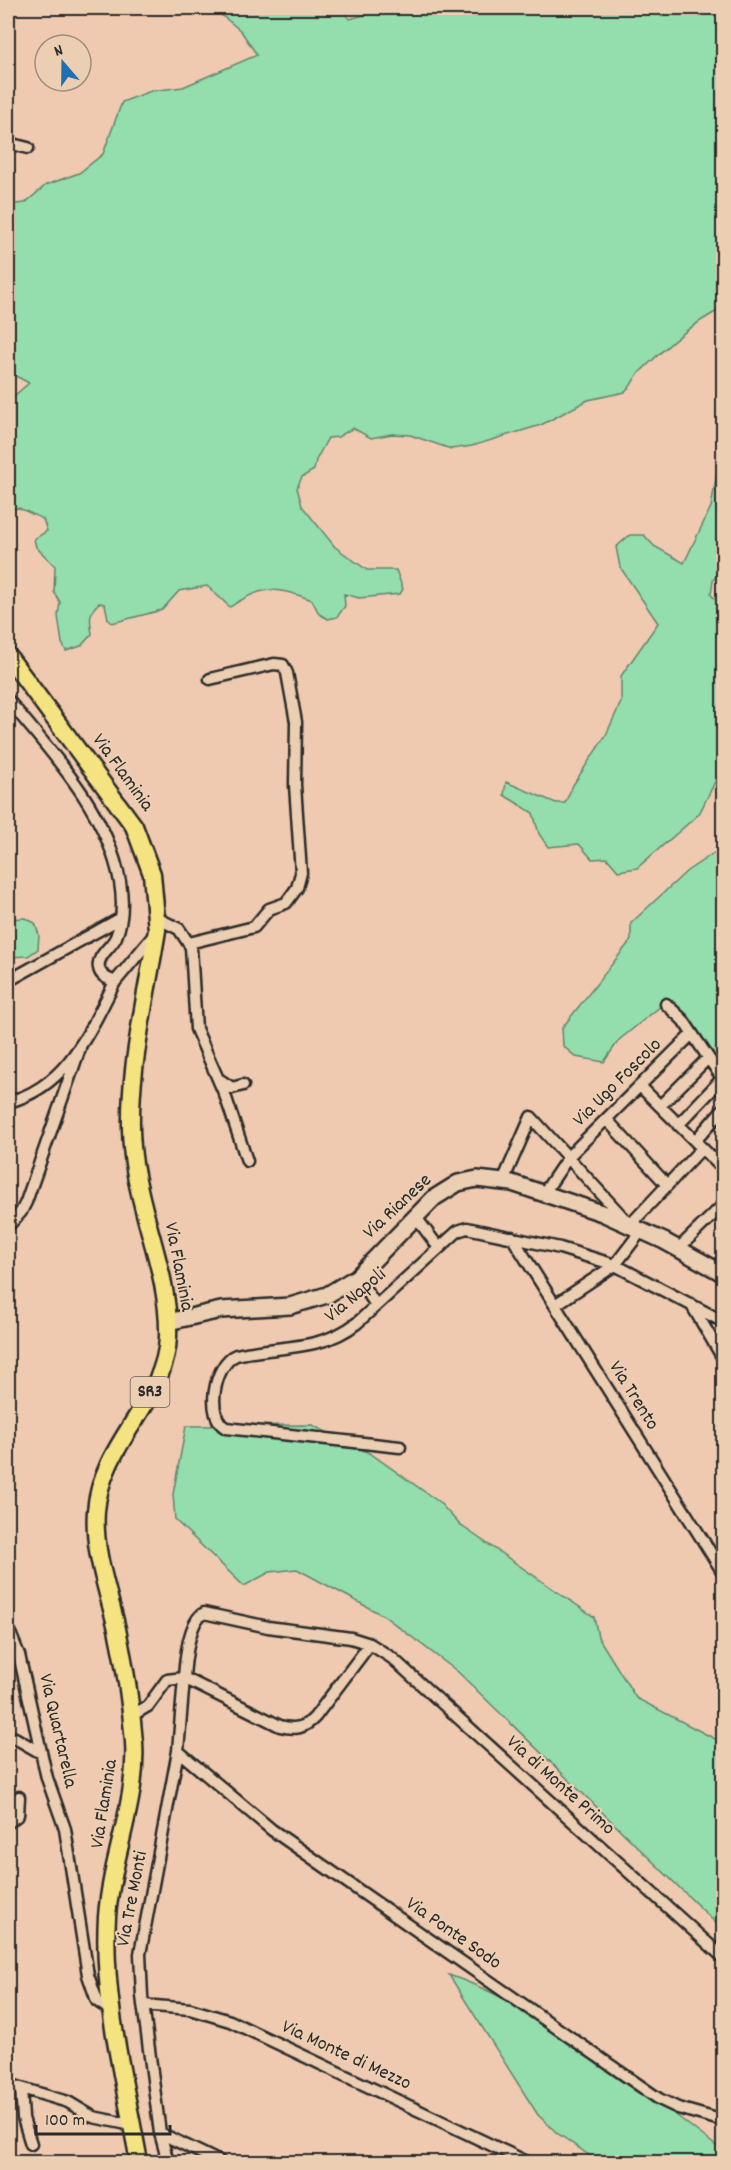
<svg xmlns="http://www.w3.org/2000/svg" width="731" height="2170" viewBox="0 0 731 2170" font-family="Dekko,sans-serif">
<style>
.green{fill:#94ddad;stroke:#60846c;stroke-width:1.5}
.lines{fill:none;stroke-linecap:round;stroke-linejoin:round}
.street-casing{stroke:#2b2b2b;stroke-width:15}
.secondary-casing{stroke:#2b2b2b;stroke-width:20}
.primary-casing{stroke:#2b2b2b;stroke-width:21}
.street{stroke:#eccfb3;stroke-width:10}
.secondary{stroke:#eccfb3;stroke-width:15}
.primary{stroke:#f5e382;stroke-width:16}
.labels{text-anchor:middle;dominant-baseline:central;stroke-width:4.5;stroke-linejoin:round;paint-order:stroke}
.shield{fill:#eccfb3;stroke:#655c54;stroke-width:1.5}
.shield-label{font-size:18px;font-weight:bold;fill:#2b2b2b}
.street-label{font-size:20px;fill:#2b2b2b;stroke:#eccfb3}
</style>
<rect width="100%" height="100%" fill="#efcab0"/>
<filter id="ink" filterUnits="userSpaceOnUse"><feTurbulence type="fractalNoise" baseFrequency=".0167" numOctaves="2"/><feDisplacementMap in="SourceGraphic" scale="12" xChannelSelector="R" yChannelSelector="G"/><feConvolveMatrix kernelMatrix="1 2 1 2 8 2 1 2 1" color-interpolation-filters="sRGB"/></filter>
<g filter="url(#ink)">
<!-- green -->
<path class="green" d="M213,8H339L350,19L378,11L382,8H723V308C688,326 667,346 639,373C633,379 632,387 625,392L588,400L541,425L472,446L451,449L410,435L392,434L371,438L353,428L338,437L328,438L316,460L314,470L302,477L297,488L302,506L335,547L367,570H396L403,589L400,594L359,598L344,594L345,606L337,617L328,619L319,614L312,600C276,586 262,585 230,607L207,586L179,591L162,610L112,623L108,619L105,604L99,603C88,612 90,621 92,634L81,646L66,651L62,643L58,616L60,602L54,592L55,566L36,547L34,539L47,531L43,519L19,508L8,509V401L29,383L8,372V205L25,203L46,185L79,173L103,154L122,102L151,91L183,87L257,55L241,31Z
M723,458V569L713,580L711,595L723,606V772L716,780L699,814L637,868L618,871L607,858L592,859L579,844L548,847L539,834L533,813L504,795L506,782L556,803H565L573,785L606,735L621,702V676L658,623L620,567L616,547L630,535H644L654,546L684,563L711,507L718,467Z
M723,847V1072L666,1002L619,1040L604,1062L576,1057L563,1046L562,1028L631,940V923L687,871Z
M25,918L35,923L39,935L38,949L28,956L8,957V919Z
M312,1425L371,1454L439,1502L460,1525L594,1617L598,1637L636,1698L723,1743V1930L458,1672L384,1616L297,1569L270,1572L244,1586L175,1520L173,1494L186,1426Z
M449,1975C552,2011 637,2087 723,2151V2162H599L557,2133L538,2115Z"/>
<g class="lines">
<!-- street casing -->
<g class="street-casing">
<path id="street" d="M8,143L28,148
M8,700C53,754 107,811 120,882C123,900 123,920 116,937C112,947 96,956 99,968C100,976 108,979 115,982L154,935
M157,918L179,929L191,947L196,1029L225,1095L247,1161
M189,943L254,927L269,909L286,903L297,888L301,873L295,785L296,722L287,673L283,665L274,664L210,679
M8,981L121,918
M666,1004L683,1020L724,1081
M220,1080L232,1088L243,1085
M641,1087L724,1170
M8,1102C67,1087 89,1032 115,982
M660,1106L707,1059
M607,1120L667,1185
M678,1125L722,1079
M695,1141L724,1108
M503,1181L531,1117L630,1225L702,1148
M544,1193L569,1156L691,1035
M415,1216L439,1248
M8,1226L21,1212L26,1202L80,1048
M512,1237L724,1574
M678,1249L724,1204
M357,1277L376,1305
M691,1304L724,1360
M555,1305L615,1265L641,1231
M400,1447L226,1428C205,1417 214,1364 236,1355C279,1345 320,1352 357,1323L458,1231L467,1228L560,1248L615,1265L724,1322
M8,1628L19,1655L47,1778L65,1829L88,1975L97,2001L113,2012
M370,1644L351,1638L268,1627L204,1613C189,1620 185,1662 184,1678L280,1726C295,1730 305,1728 315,1717L370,1644L392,1658L724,1958
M131,1716L148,1706L167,1680L184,1678L178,1751L140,1954L142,1996L160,2133L168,2162
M8,1737L15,1738L41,1753
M178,1751L272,1830L659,2099L678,2108L724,2121
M8,1823L18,1815L19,1797
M143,2005L190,2009L230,2021L527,2162
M8,2084L68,2102L93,2117L132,2125
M21,2088L23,2118L31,2144
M160,2133L220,2162"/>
</g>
<!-- secondary casing -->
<g class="secondary-casing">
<path id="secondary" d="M168,1322L221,1310L290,1306L327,1295L357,1277L434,1198L458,1183L477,1179L512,1183L602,1213L664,1241L724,1274"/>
</g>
<!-- primary casing -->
<g class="primary-casing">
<path id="primary" d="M8,656L134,826L152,874L157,930C146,1000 124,1086 133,1156C140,1217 170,1275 168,1337C166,1401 101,1443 96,1511C93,1551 108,1590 117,1629C125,1666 131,1704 134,1742C138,1802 111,1858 107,1917C102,1999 125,2083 139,2162"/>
</g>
<!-- street -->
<use href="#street" class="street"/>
<!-- secondary -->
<use href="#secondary" class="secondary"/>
<!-- primary -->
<use href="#primary" class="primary"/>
</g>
</g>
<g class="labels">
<!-- shield labels -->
<rect class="shield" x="130.5" y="1377" width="39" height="30" rx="4.5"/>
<g class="shield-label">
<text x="150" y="1392">SR3</text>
</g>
<!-- street labels -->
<g class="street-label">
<text transform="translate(122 773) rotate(54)">Via Flaminia</text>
<text transform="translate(618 1083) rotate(-45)">Via Ugo Foscolo</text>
<text transform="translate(398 1207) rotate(-43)">Via Rianese</text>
<text transform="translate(178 1267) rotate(79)">Via Flaminia</text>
<text transform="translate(356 1296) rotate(-40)">Via Napoli</text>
<text transform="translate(633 1396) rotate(58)">Via Trento</text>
<text transform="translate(57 1731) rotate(77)">Via Quartarella</text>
<text transform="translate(560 1786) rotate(42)">Via di Monte Primo</text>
<text transform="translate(105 1804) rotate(-81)">Via Flaminia</text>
<text transform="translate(133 1899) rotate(-79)">Via Tre Monti</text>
<text transform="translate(453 1934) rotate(35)">Via Ponte Sodo</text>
<text transform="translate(346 2056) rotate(25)">Via Monte di Mezzo</text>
</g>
</g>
<!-- margin -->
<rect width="731" height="2170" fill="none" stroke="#eccfb3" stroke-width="30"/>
<rect x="15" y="15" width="701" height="2140" fill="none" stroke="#2b2b2b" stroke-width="2" filter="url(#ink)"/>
<!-- north arrow -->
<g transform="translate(63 63) rotate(340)"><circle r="28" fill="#eccfb3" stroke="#9f8d7d" stroke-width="1.5"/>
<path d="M0-4.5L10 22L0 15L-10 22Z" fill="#1f6fb2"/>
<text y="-9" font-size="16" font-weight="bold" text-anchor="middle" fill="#2b2b2b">N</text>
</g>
<!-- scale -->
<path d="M36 2125v9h134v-9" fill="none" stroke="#2b2b2b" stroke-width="3"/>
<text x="45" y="2125" font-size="18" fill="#2b2b2b" stroke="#eccfb3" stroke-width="4.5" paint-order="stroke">100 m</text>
</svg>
